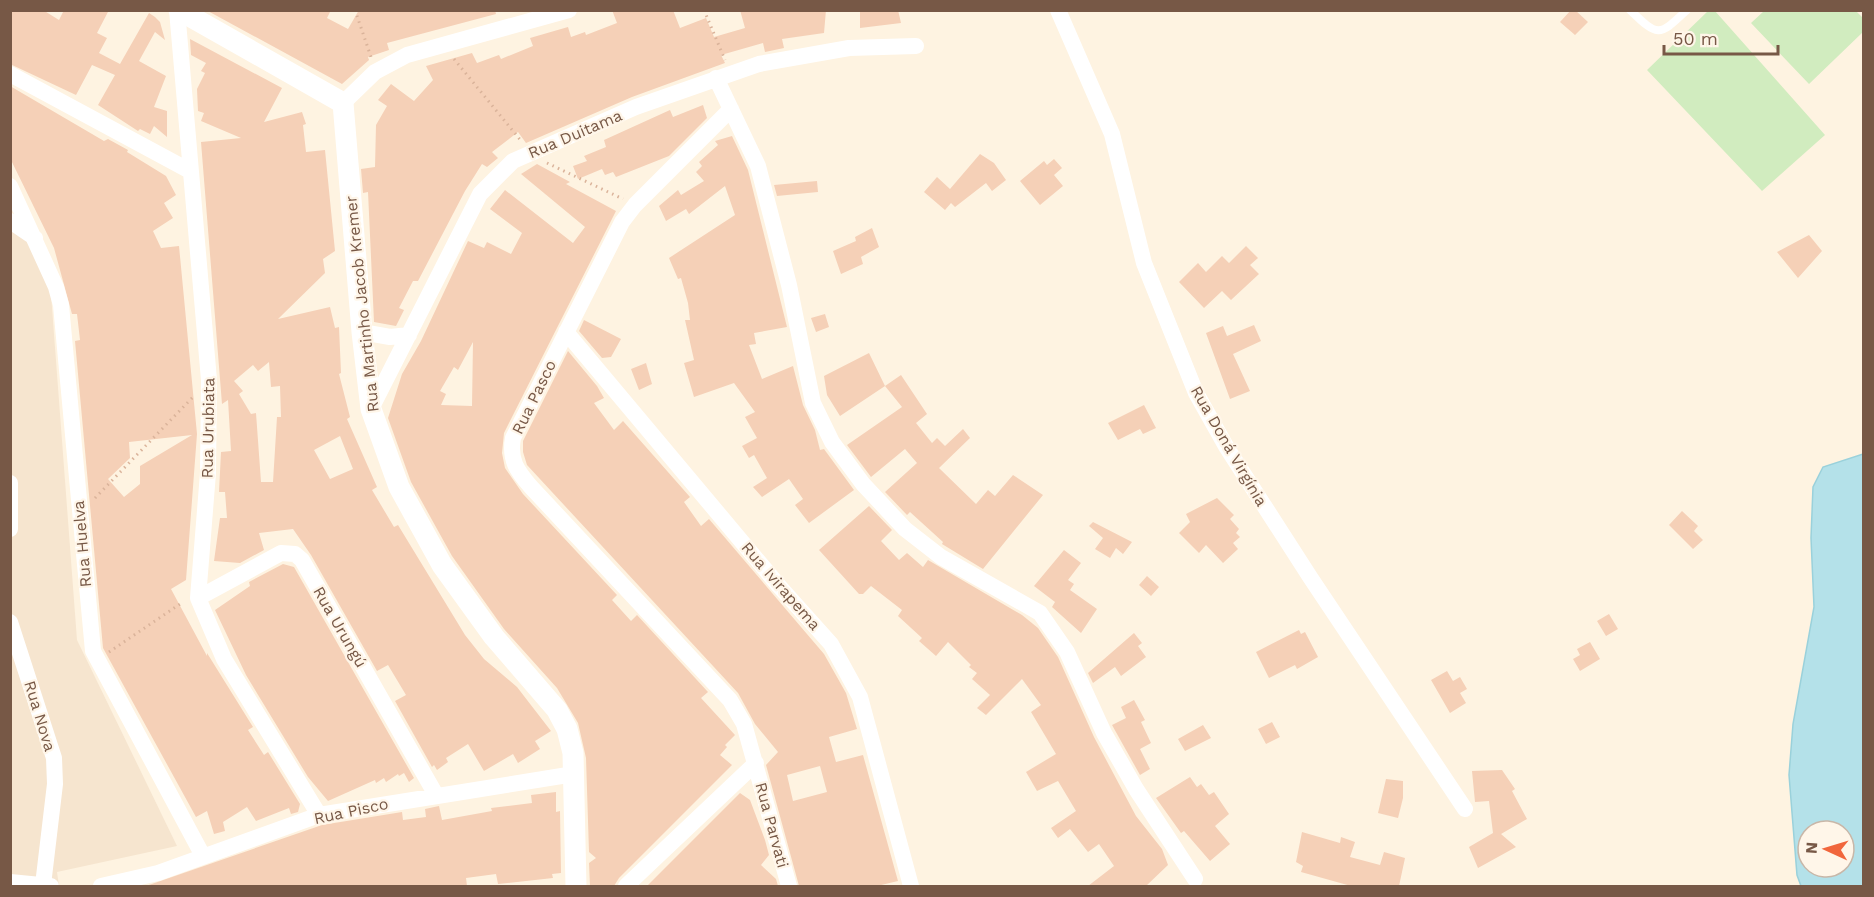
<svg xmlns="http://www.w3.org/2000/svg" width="1874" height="897" viewBox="0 0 1874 897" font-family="'Work Sans',sans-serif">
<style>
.residential{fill:#f6e5cf}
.green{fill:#d1ecbf}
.water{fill:#b4e1e9;stroke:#9ad1db;stroke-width:1.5;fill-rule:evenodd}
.building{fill:#f5d0b7;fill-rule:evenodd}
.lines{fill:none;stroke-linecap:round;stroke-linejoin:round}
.path{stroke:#dab39a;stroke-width:3;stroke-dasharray:1.5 4.5;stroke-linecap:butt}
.service{stroke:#fff;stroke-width:8}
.minor{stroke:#fff;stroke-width:16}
.tertiary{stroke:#fff;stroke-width:21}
.labels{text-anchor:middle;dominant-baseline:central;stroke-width:4.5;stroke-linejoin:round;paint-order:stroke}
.street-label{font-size:16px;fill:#775846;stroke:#fff6e9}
</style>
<rect width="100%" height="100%" fill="#fef3e1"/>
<!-- residential -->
<path class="residential" d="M10,226L24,233L50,281L77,640L177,846L57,872L59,886H11Z"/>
<!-- green -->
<path class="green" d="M1708,11H1715L1825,135L1762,191L1647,70Z
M1764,11H1856L1863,18V32L1809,84L1751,23Z"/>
<!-- water -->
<path class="water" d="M1863,454V886H1801L1797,875L1789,775L1793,724L1814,607L1811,538L1813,487L1823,467ZM1808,831H1844V867H1808Z"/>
<!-- building -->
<path class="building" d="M10,10H43L59,20L64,10H109L97,33L107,38L99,53L120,64L149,13L155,17L160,22L165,40L155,32L139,61L166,76L154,107L167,111V137L154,126L150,134L140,129L138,131L98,105L115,75L92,65L76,95L10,64Z
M206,10H331L327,18L348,29L359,10H495L496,14L387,43L389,50L368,57L369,60L342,84Z
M612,10H673L680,28L706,18L714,37L745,28L740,10H826L824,33L782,39L784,48L765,52L763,43L721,55L725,63L632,97L526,143L518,132L492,152L498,158L487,167L482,164L465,191L418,281H413L399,308L404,310L396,326L374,322L368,192L363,193L361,169L375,167L376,125L387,106L378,100L391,84L414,101L433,80L426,66L472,53L477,63L499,55L501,59L533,46L530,38L568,27L571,37L585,32L586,35L617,23Z
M860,10H898L901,23L860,28Z
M1571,10H1575L1588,22L1575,35L1560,22Z
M190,39L282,88L264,122L302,112L306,124L303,125L306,152L325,150L335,251L323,259L325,273L278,319L330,307L335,328L339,327L341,373L339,374L350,417L347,419L377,487L372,490L394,527L398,525L465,635L484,659L517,687L551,731L535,741L540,749L518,763L513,754L484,771L468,744L446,758L448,762L437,770L434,765L432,767L395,701L406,695L388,665L377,671L311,555L293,529L259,533L264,550L240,563L214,561L220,518H227L225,492H219L221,452L231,451L228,400L222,404L201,142L241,138L201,121L204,113L198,111L197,89L205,73L201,71L206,63L191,55ZM269,362L271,387L280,386L281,417H277L273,482H261L256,413L251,414L239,394L243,391L234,381L253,365L258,371ZM340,436L353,469L330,479L314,450Z
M10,86L104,141L108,139L128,150L127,152L166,176L176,195L164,203L173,218L153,231L161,248L179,246L197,434L186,580L171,589L207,656V653L253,727L248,730L264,755L268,752L300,804L298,812L291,814L289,808L256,821L247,807L223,822L225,831L214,834L207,811L196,817L103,648L75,341L80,340L77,314H72L54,248L10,158ZM192,435L140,466V484L124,497L108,479L130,458L129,442Z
M703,105L707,118L669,156L616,177L613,172L605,175L602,169L578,179L573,166L587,161L584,156L606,147L604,140L670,110L673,117Z
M732,136L748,170L787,327L754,333L756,344L749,345L762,379L793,366L803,405L815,430L820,450L824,449L854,490L809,523L795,505L803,499L789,479L762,497L753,487L767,478L754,455L749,458L742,446L757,438L745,417L755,412L734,383L694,397L684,363L694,360L685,320H690L688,303L681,278L678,279L669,258L735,215L725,186L689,214L686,209L666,221L659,206L678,190L681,195L704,181L696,172L702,166L699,162L718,145L715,141Z
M980,154L994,163L1006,180L992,191L986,183L955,207L951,203L945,210L924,192L937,177L950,189Z
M1054,159L1062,168L1054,175L1063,186L1040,205L1020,181L1044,161L1047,165Z
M537,164L570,182L566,184L616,211L504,433L502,453L505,468L523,494L617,595L612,600L631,621L637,615L708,692L701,698L735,735L725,745L727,747L720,755L732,765L619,878L614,886H590L589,863L596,858L589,852L586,758L578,723L557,688L504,629L452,556L411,482L388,418L402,374L421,341L468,241L484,248L487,242L511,254L522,233L490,209L505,190L573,243L585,227L521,174ZM473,342L472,406L441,405L446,394L440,391L454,367L458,370Z
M817,181L818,192L787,195L777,196L774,185Z
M872,228L879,247L861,257L863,264L841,274L833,251L856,241L855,237Z
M1809,235L1822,251L1798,278L1777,252Z
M1246,246L1258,258L1250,265L1259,274L1231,300L1222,291L1204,308L1179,282L1198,263L1206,272L1222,256L1229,263Z
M825,314L829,327L816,332L811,318Z
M584,320L621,339L611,357L602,358L579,331Z
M1254,325L1261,341L1233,354L1250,391L1230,399L1206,333L1223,326L1227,336Z
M568,351L597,386L604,398L594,403L614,430L623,421L690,497L684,502L701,526L709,519L824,654L846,693L857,729L829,737L836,762L863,755L898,881L877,886H799L766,765L778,752L755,724L738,693L527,465L523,452V441ZM820,766L827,792L793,801L787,775Z
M869,353L885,386L840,416L827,395L824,376Z
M646,363L652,384L639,390L631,369Z
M901,375L927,414L916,423L932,443L937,438L945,446L963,429L970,438L939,468L976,504L988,490L995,496L1013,475L1043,495L983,569L942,544L943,542L910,512L907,515L885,492L917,463L905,449L871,477L847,445L902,407L885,386Z
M1144,405L1156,428L1143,434L1140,429L1118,440L1108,423Z
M1217,498L1234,515L1230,519L1239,529L1236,533L1240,537L1233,543L1238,549L1223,563L1206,545L1199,553L1179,533L1190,522L1186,514Z
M869,506L892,530L881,541L899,560L907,553L923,567L928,560L1022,615L1038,628L1058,657L1094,737L1136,816L1162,849L1168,865L1146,886H1088L1114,866L1099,844L1088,852L1070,829L1058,838L1051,828L1076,811L1058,781L1037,791L1026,772L1056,754L1031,712L1041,705L1022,679L986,715L977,708L990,695L972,679L977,673L969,667L971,665L948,642L936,656L919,641L922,638L898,616L902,610L871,586L863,594H859L819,550Z
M1682,511L1698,526L1694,531L1703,540L1693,549L1669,525Z
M1093,522L1132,542L1123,554L1116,548L1110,558L1095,549L1103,538L1089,526Z
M1064,550L1081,563L1068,580L1074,584L1070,590L1097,609L1081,633L1052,607L1055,602L1034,586Z
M283,564L294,567L414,778L409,782L404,773L399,776L398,774L386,782L384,778L376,783L375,780L328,801L308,777L246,675L215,610L250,586L249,582Z
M1147,576L1159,587L1151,596L1139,585Z
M1609,614L1618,629L1606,636L1597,621Z
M1299,630L1301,634L1305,632L1318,657L1297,669L1295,665L1269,678L1256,652Z
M1134,633L1142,643L1138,646L1146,657L1121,676L1115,667L1093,683L1088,673Z
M1590,642L1600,659L1580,671L1573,659L1580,655L1577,649Z
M1447,671L1453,681L1460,677L1467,689L1460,693L1466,703L1450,713L1431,680Z
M1134,700L1145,720L1141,722L1151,743L1140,749L1150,769L1140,775L1112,725L1126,718L1121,707Z
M1272,722L1280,737L1266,744L1258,729Z
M1203,725L1211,738L1185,751L1178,739Z
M1502,770L1515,789L1512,791L1527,819L1501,834L1516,847L1478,868L1469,847L1493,833L1489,801L1475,802L1472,771Z
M1190,777L1197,787L1201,784L1209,795L1214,792L1229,814L1215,826L1230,844L1210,861L1184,831L1181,833L1156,798Z
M1386,779L1403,781V798L1398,818L1378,813Z
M556,792V812L560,811L561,873L552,874L553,878L498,884L496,874L466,878L467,886H146L322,825L402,812L403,820L426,817L425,809L439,806L442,820L492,811L491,808L532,803L531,795Z
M740,793L750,800L765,840L769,855L761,865L776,879L778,886H647Z
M1302,832L1340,843L1341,837L1355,842L1350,857L1380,865L1384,852L1405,858L1399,886H1351L1301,872L1303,866L1296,862Z"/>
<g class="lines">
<!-- path -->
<path class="path" d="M355,10L371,57
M704,10L725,60
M454,59L522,142
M547,163L623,199
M95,498L193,397
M109,652L183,602"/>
<!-- service -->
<path class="service" d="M1630,10C1659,38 1659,36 1687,10"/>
<!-- minor -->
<path class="minor" d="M177,10L209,380L208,473L198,598L224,659L319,815
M1058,10L1112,134L1144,263L1196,393L1227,448L1310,577L1465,809
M10,74L190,171
M716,78L758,166L789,285L813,403L832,442L863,484L905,529L941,557L1040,613L1067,652L1104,733L1136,789L1195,879
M343,103L375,72L407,55L569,10
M731,109L635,205L622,222L513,438C509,460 517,471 531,487L730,700L744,724L789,886
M10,186L56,287L61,305L93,651L203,856
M10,221L35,238
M362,332L390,337L409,335
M566,332L779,586L831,644L860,697L911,886
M371,409L480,194L513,161L636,107L759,64L849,48L916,46
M10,483V529
M198,598L281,553L295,554L302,560L436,795
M10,622L54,758L55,784L43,885
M10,882L51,886
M101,886L158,873L319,815L574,774
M626,886L756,763"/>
<!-- tertiary -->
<path class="tertiary" d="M179,10L343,103L362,332L371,409L399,487L442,565L494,637L557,710L567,729L573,753L576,886"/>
</g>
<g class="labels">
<!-- street labels -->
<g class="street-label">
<text transform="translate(575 134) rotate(-23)">Rua Duitama</text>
<text transform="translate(362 304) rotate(-96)">Rua Martinho Jacob Kremer</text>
<text transform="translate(534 397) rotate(-64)">Rua Pasco</text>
<text transform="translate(208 428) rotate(-89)">Rua Urubiata</text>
<text transform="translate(1229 446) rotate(60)">Rua Doná Virgínia</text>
<text transform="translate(82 544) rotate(-95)">Rua Huelva</text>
<text transform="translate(781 586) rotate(49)">Rua Ivirapema</text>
<text transform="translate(340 627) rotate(60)">Rua Urungú</text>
<text transform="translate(40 716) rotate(73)">Rua Nova</text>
<text transform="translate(351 811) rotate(-12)">Rua Pisco</text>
<text transform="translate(772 825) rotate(75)">Rua Parvati</text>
</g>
</g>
<!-- border -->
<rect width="1874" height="897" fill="none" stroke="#775846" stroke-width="24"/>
<!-- north arrow -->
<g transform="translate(1826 849) rotate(274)"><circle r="28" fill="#fff6e9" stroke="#c9b7a8" stroke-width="1.5"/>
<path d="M0-4.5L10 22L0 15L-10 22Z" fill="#f1663c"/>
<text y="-9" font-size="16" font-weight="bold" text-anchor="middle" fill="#775846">N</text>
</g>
<!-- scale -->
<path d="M1664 45v9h114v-9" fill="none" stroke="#775846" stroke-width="3"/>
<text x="1673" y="45" font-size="18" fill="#775846" stroke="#fff6e9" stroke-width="4.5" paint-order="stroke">50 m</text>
</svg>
